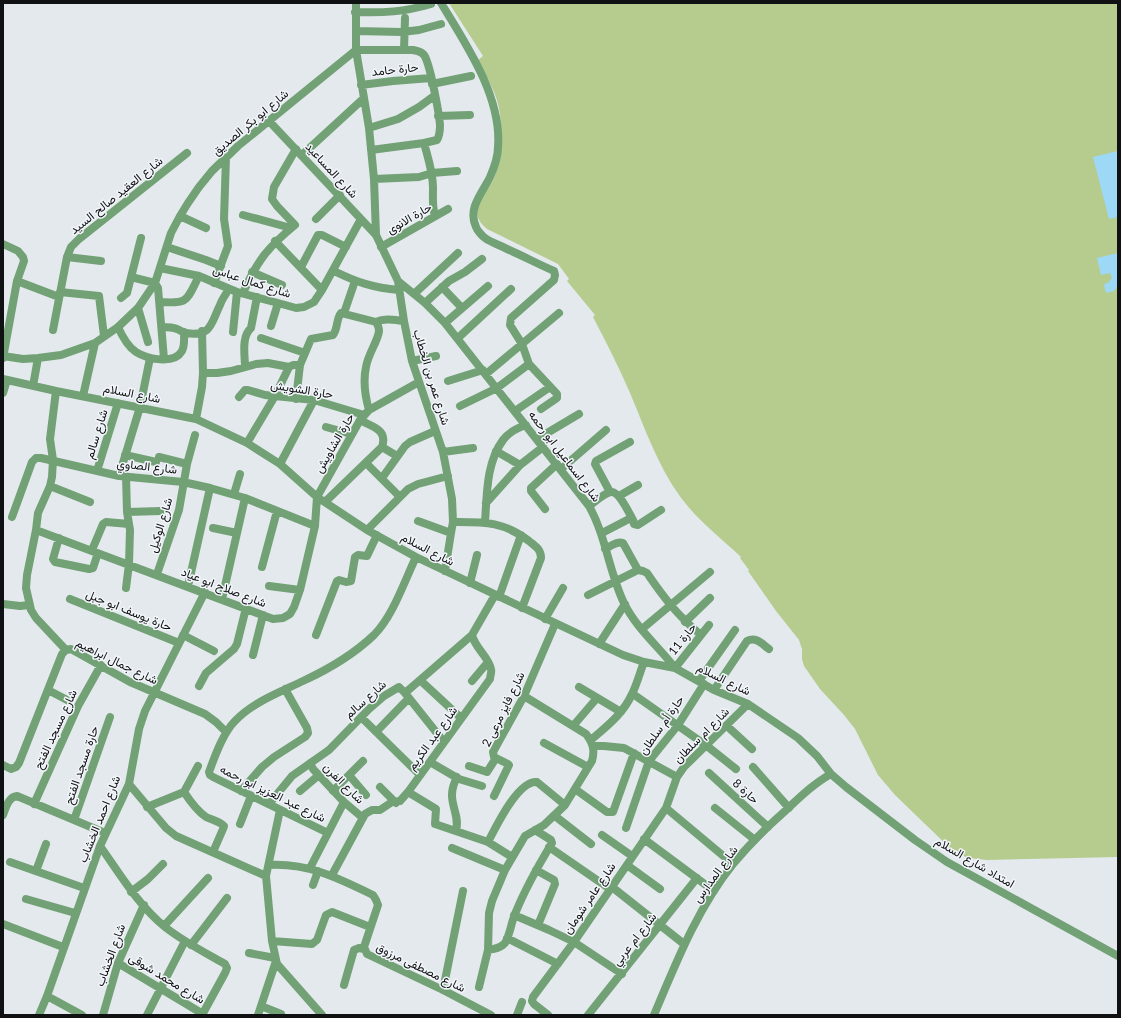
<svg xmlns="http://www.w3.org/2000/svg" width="1121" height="1018" viewBox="0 0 1121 1018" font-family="Lato,Vazirmatn,sans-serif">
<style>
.green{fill:#b6cc8f}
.water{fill:#9dd8f6}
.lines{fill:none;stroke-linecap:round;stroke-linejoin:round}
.street{stroke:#71a175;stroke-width:8}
.labels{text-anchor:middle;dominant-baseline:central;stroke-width:3;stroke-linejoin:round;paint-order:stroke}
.street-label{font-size:12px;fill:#101112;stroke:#f2f6fa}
</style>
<rect width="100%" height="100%" fill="#e4e9ed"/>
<!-- green -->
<path class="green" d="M449,3H1118V857L987,860L968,858L953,851L895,795L878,775L855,729L844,715L820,689L804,666L802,659V649L799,640L776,611L748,571L749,570L740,558L741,557C723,540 702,524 686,504C660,472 646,431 630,393C619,367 606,342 593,317L595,315L567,281L569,279L558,264L487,229C480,223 476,217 477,208C479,197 490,188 494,178C499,167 499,154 499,142C499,133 501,123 500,114C498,95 487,77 477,61L483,56Z"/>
<!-- water -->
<path class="water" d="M1118,151V217L1109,219L1093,157Z
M1118,253V285L1114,291L1106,293L1104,284L1108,283L1112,278L1110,273L1101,275L1097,258Z"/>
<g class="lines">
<!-- street -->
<path class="street" d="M356,3V50L369,128L374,179L376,235L398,281L404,321L412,361L443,452L452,499L453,522L451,533L445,571
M441,3C466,44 502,97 498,147C498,157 494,168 490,177C483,192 467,208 476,227C477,230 482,236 485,238C492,243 500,245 507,249C523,256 538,264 554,271L555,275L554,280L511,318L510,325L522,344L529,364L557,394V398L541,409
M355,12C383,13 404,12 431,4
M356,31L402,32L419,30L441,24
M404,50L405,18
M432,84L471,76
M361,85L393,81L431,78
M438,116L470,115
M269,121L376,235
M369,128L398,119L419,107L434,96
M424,143C428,158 433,172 433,188C433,198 432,206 435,216
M302,155L363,99
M374,179L419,177L432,173L457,171
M243,215L291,228
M180,216L206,228
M316,219L340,195
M275,241L322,290
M3,244L18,251L23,257L24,261L17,281L3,358
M167,247L206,260L221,266
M381,247L448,209
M67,257L101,261
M301,267L318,235H322L346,247
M160,268L199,276L237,292L278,303L296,308L304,307L314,302L322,290L361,219
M334,271C356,282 374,288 399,290
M252,272L282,285
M131,277L155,283L158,288L164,359
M17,281L59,297
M398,281L425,303L445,323L589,506C606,536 609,572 624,603C636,628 659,647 675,668L709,625
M214,283L228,246L224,219L226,157
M442,287L462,308
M60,292L99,296L104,336
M243,293C257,261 268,247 295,225L277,206L272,199L274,187L296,149
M414,294L458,253
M121,298L127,293L141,238
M160,302C189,304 186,301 199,276
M425,303L449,281L465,272L482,259
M138,308L148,342
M344,313L355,281
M376,322C385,318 394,320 404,321
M445,323L488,286
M271,326L278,303
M118,327C122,336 127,346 136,352C147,359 174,365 182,351C185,345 184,339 184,332
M162,327C167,327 172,327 177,329C180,330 182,332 186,333C212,337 211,323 220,305C222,299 226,294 229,289
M53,330L67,257L71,247L79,239L187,153
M233,332L237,292
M261,338L305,353
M458,338L511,289
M3,356L23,359L38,358L61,355L95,343L118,327L138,308L155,283L171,233L180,216L188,203L199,187L212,171L238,146L356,50H413C417,51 421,51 424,55C430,63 439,113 440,125C440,130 440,135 437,140L424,143L371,150
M412,361L436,356
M245,367C245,355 241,337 251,328L257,297
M203,373H217L231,371L256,364L268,363L289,367
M486,374L559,313
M3,379L56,391L196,419L247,443L280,464L317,497L367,530L416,557L623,655L644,662L675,668L714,690L748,704L798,738L817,756L831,774L846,787L915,840L947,862L1118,956
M448,381L483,370
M33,386L38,358
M56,391L50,439L53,460L52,477L50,486L38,513L36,530L27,575L26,588L31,610L36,618L66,650
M3,393L7,380
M83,396L95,343
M239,397L245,390H248L265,395L314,400L364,415
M296,399L300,365L311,339L333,335C338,329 336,319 341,313L376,322
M460,406L497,388L529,364
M369,410C365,396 363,381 366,367C368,354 378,341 379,331C379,328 378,325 376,322
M515,411L550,387
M196,419L202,387L203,373L202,331
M326,427L351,434
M537,439L579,414
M247,443L275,396L289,367L293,365H300
M382,447L397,456
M496,451L520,465
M443,452L473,448
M125,455L156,462
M159,457L187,464
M366,463L400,497
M280,464L314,400
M561,469L606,430
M97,471L118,403
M119,476L140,407L150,358
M126,476L127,512L130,530L129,564L126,588
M382,478L405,446L410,442L435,431
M50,486L90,502
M610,492L595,464L596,461L630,442
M234,494L240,474
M619,496L638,485
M325,502L382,447C388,429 372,427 360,420
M486,503L520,465L543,447
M589,506C595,502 604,493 611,492C619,491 629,513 633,520
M545,509L531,491V488L557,464
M127,512L161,511
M12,517L32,462L36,458H41L119,476L183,482L210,488L245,498L315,526
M418,521L451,533
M453,522C484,522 503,521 529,541C535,546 541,549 541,558L522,608
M485,522C487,495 486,463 503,440C509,432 517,428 526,425
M213,528L237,533
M36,530L273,619L283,618L290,614L294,607L300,590L315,526L317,497L360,420L369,410L419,382
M367,530L408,489L418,484L448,476
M602,533L629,519L633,520L634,524L638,525L661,510
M59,538L53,559L55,562L89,569L93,568L98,553
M605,549C611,546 617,541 623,543L638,570
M92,550L103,524L106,522L129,524
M262,567L277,511
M157,574L179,510L187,464L195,435
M470,583L477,555
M188,586L210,488
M269,586L300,590
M588,595L638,570L643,571L647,573C664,598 678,616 701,635
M499,597L521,535
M70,599L179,643
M222,599L245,498
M3,604L20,606L30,605
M545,619L563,588
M685,622L710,598
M642,629L710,572
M183,635L214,651
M316,635L337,581L339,580L346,582L351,581L355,557L358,555L367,556L377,535
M599,644L625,604
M253,655L263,615
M420,680L461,718
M472,681L488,662
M699,681L735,630
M199,686L206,673L234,649L237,644L246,608
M579,687L621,712
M48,690L69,701
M714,690L747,641C756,636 762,644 769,649
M405,693L444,742
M633,694L707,746L736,769
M361,717L420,775
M573,726L597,698
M727,726L752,749
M376,732L409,698
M591,740C607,726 623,714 632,694C637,684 640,672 644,662
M544,743L588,767
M593,746H604L624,748L677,777
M430,762L459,779L482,786
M310,763L313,769L344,802L363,818
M3,765L11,769L16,767L19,763L62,654L66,650L71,649L130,682L205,714L216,722L226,732
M469,766L487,772L496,758
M753,767L789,808
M709,773L768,827
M349,775L366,795
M129,784L166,828L176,836L266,876
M380,787L396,803
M575,789L607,812H613L634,753
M241,791L262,767L274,757L305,737L308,733L307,728L285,689
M300,791L319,775
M333,791L363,761
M184,792C190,801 197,811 206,817C212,820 219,821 224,826L223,829L213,852
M408,792L436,809L435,824L488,842L512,857
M494,796L509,765L508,764L494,757L493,752L524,696L555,624
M34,804L78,706L101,665
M269,804L292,776L329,750L369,709L384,696L399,687L405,693L472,635
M147,807L184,792L198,766
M666,808L733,864
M715,808L755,840
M280,810L266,876L272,941L277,964L322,1015
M3,815C6,808 8,797 17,796L105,833
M555,816L591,844
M74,820L110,717
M240,824L251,796
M626,828L649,761L678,725L704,684
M456,831C461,811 444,802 457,777
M328,833L213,777L210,775L209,772C215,756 223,733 235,721C253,702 280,692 303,681C329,669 353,655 374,635C393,616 404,582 416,557
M602,835L632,856
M644,839L714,891
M488,842C496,827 518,780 537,782L565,805
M100,846C120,874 138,905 165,927C184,942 204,952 225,964L227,968L225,973L202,1015
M549,847L610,889
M452,848L505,870
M10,862L84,888
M269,865C309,863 338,878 373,895L376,900L378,905L364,947L367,954L443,990L491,1015
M627,865L660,889
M310,868L344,802
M536,870L554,880L555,884L538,925
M36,871L46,844
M332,875L365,814L372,810H380L392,802L400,801L408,792L490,679C490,676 492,672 491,669C488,656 475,648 472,635L495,595
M313,885L318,871
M612,887L684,944
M131,892L148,879L163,864
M26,899L75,913
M514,915L549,930L574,942L622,974
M3,924L63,947
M164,926L208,878
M507,938L558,964
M272,941L312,944L317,940L326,915L332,912L370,927
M191,945L227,898
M488,950C494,949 501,948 505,943C510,935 511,923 515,914C525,889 538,866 552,843L551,840L535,830
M249,953L275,958
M118,963L203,1014
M344,985L354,950L359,948L364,949
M479,987L488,950L489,913L492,901L505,870L525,836L544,825L565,805L592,761C595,750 593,743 586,734L524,696
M443,990L463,891
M47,996L82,1015
M261,1006L281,1014
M39,1015L47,996L100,846L129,784L139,729L145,711L205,592
M103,1015L118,963L144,905
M147,1015L185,941
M258,1015L276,961
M517,1015L522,1002
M548,1015L534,1004L532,1001L533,997L574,942L666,808L677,777L684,767L748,704
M588,1015L697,878
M654,1015C676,963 697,909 733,864C748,846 766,828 784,812C799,798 813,784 831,774"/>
</g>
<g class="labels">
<!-- street labels -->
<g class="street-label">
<text transform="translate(395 69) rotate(-6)">حارة حامد</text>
<text transform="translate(250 122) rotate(-40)">شارع ابو بكر الصديق</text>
<text transform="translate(332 170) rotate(47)">شارع المساعيد</text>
<text transform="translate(116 195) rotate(-39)">شارع العقيد صالح السيد</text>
<text transform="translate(409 218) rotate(-30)">حارة الانوى</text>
<text transform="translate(252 281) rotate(18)">شارع كمال عباس</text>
<text transform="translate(432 377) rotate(73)">شارع عمر بن الخطاب</text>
<text transform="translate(302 389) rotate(9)">حارة الشويش</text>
<text transform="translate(132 393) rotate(11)">شارع السلام</text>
<text transform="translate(96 434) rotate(-73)">شارع سالم</text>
<text transform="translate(334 443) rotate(-60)">حارة الشاويش</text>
<text transform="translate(565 456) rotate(53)">شارع اسماعيل ابو رحمه</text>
<text transform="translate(147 466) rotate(6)">شارع الصاوي</text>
<text transform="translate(160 525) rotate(-73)">شارع الوكيل</text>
<text transform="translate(428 549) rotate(27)">شارع السلام</text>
<text transform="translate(224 587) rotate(21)">شارع صلاح ابو عياد</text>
<text transform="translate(129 610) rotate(22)">حارة يوسف ابو جبل</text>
<text transform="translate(682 639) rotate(-52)">حارة 11</text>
<text transform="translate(117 661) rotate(26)">شارع جمال ابراهيم</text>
<text transform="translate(724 679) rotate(26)">شارع السلام</text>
<text transform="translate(365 699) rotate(-42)">شارع سالم</text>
<text transform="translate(503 709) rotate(-64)">شارع فايز مرعى 2</text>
<text transform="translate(661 725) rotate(-55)">حارة أم سلطان</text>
<text transform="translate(55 729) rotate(-65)">شارع مسجد الفتح</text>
<text transform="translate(701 735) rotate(-45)">شارع ام سلطان</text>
<text transform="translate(432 738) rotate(-54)">شارع عبد الكريم</text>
<text transform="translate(81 765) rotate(-71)">حارة مسجد الفتح</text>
<text transform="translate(344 783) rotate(45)">شارع الفرن</text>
<text transform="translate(746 791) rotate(42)">حارة 8</text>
<text transform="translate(273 793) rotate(26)">شارع عبد العزيز ابو رحمه</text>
<text transform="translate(99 819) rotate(-68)">شارع احمد الخشاب</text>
<text transform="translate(975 862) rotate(30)">امتداد شارع السلام</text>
<text transform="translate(715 874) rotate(-54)">شارع المدارس</text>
<text transform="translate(589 898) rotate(-56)">شارع عامر شومان</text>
<text transform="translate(634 939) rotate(-52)">شارع ام عربي</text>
<text transform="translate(110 955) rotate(-70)">شارع الخشاب</text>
<text transform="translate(421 967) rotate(26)">شارع مصطفى مرزوق</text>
<text transform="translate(167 978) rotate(31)">شارع محمد شوقى</text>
</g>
</g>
<!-- border -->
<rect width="1121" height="1018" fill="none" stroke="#101112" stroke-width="8"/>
</svg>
